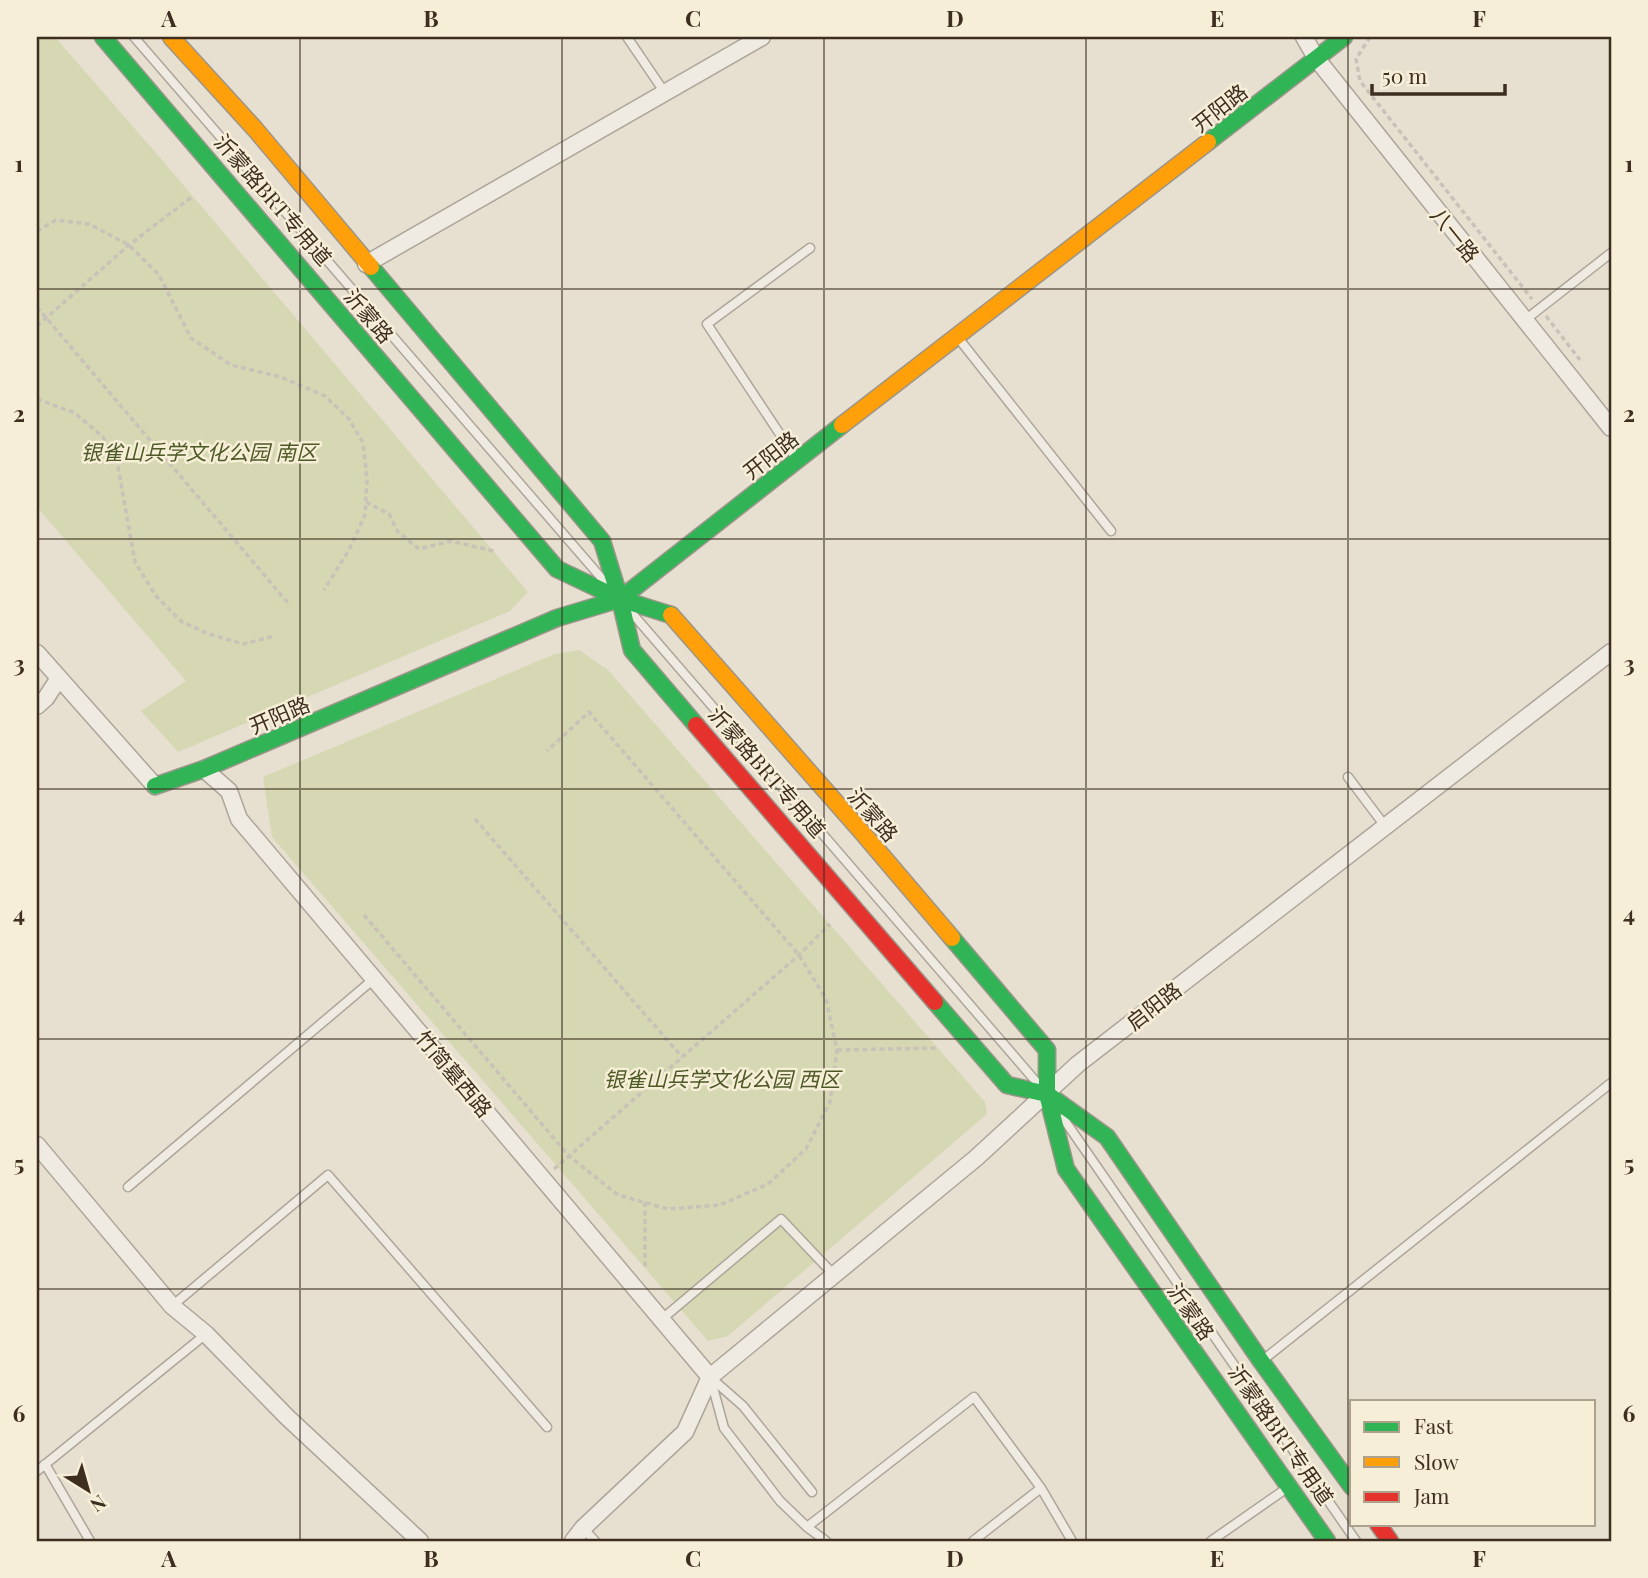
<svg xmlns="http://www.w3.org/2000/svg" width="1648" height="1578" viewBox="0 0 1648 1578" font-family="'Playfair Display','Noto Sans SC',serif">
<style>
.green{fill:#d6d7b3}
.lines{fill:none;stroke-linecap:round;stroke-linejoin:round}
.lane-casing{stroke:#ada599;stroke-width:11}
.street-casing{stroke:#ada599;stroke-width:19}
.fast-casing{stroke:#9c958a;stroke-width:19}
.slow-casing{stroke:#9c958a;stroke-width:19}
.jam-casing{stroke:#9c958a;stroke-width:19}
.path{stroke:#c8c2b9;stroke-width:3.5;stroke-dasharray:5 3.5;stroke-linecap:butt}
.lane{stroke:#efebe3;stroke-width:8}
.street{stroke:#efebe3;stroke-width:16}
.fast{stroke:#30b455;stroke-width:16}
.slow{stroke:#ff9f0a;stroke-width:16}
.jam{stroke:#e5322d;stroke-width:16}
.grid{fill:none;stroke:#3d2e20;stroke-width:2;stroke-opacity:0.55}
.labels{text-anchor:middle;dominant-baseline:central;stroke-width:5;stroke-linejoin:round;paint-order:stroke}
.street-label{font-size:21px;fill:#3d2e20;stroke:#f7eed8}
.park-label{font-size:21px;font-style:italic;fill:#4d5a26;stroke:#f7eed8}
.neatline{fill:none;stroke:#3d2e20;stroke-width:2.5}
.grid-label{font-size:23px;text-anchor:middle;font-weight:bold;fill:#3d2e20}
</style>
<rect width="100%" height="100%" fill="#e7e0d1"/>
<!-- green -->
<path class="green" d="M37,37H55L163,161L528,592L510,611L178,752L141,711L186,681L37,507Z
M579,650L608,670L985,1102L987,1114L728,1336L708,1341L272,837L263,777L555,654Z"/>
<g class="lines">
<!-- lane casing -->
<g class="lane-casing">
<path id="lane" d="M134,37L604,581
M627,37L665,93
M1525,320L1611,253
M959,339L1111,531
M795,457L707,324L810,248
M631,612L1039,1085
M1348,777L1385,826
M1063,1118L1356,1541
M128,1187L375,978
M172,1306L328,1175L547,1427
M662,1319L781,1219L834,1275
M1263,1360L1611,1083
M710,1377L743,1406L812,1492
M711,1380L724,1428L780,1501L807,1527L826,1541
M45,1464L90,1541
M37,1471L206,1334
M807,1527L974,1397L1041,1488L1072,1541
M583,1528L595,1541
M973,1541L1041,1488
M1211,1541L1287,1488"/>
</g>
<!-- street casing -->
<g class="street-casing">
<path id="street" d="M1304,37L1316,58L1611,428
M366,264L762,37
M37,653L155,786
M37,706L46,698L59,678
M204,769L229,791L239,819L710,1377
M37,1145L172,1306L206,1334L287,1417L420,1541
M573,1541L583,1528L685,1432L710,1377L976,1158L1078,1064L1611,652"/>
</g>
<!-- fast casing -->
<g class="fast-casing">
<path id="fast" d="M103,37L557,569L620,599L671,615
M1208,142L1344,37
M371,267L602,541L620,599L632,650L696,725
M155,786L204,769L557,618L620,599L842,425
M952,938L1047,1050V1094L1066,1169L1327,1541
M935,1002L1007,1085L1047,1094L1107,1137L1261,1361L1352,1487"/>
</g>
<!-- slow casing -->
<g class="slow-casing">
<path id="slow" d="M171,37L255,129L371,267
M842,425L1208,142
M671,615L861,831L952,938"/>
</g>
<!-- jam casing -->
<g class="jam-casing">
<path id="jam" d="M696,725L935,1002
M1378,1524L1390,1541"/>
</g>
<!-- path -->
<path class="path" d="M1370,37L1356,59L1360,81L1532,299
M37,231L56,220L89,224L129,245L159,275L191,338L231,365L281,377L325,396L349,419L363,443L367,479L365,515L349,550L324,590
M37,307L288,603
M1546,316L1580,360
M37,326L129,245L193,196
M37,399L75,413L103,437L118,467L135,562L156,596L182,622L209,634L243,644L275,636
M366,502L389,514L398,532L419,549L451,541L494,551
M475,819L682,1057
M364,915L569,1156L618,1195L668,1209L720,1205L768,1184L806,1149L830,1102L837,1050L826,999L799,955L589,712L547,751
M837,1050L938,1048
M554,1169L799,955L830,924
M645,1202V1268"/>
<!-- lane -->
<use href="#lane" class="lane"/>
<!-- street -->
<use href="#street" class="street"/>
<!-- fast -->
<use href="#fast" class="fast"/>
<!-- slow -->
<use href="#slow" class="slow"/>
<!-- jam -->
<use href="#jam" class="jam"/>
</g>
<!-- grid -->
<path class="grid" d="M300,37V1541M562,37V1541M824,37V1541M1086,37V1541M1348,37V1541M37,289H1611M37,539H1611M37,789H1611M37,1039H1611M37,1289H1611"/>
<g class="labels">
<!-- street labels -->
<g class="street-label">
<text transform="translate(1219 107) rotate(-38)">开阳路</text>
<text transform="translate(274 199) rotate(49)">沂蒙路BRT专用道</text>
<text transform="translate(1456 234) rotate(51)">八一路</text>
<text transform="translate(370 315) rotate(50)">沂蒙路</text>
<text transform="translate(770 454) rotate(-38)">开阳路</text>
<text transform="translate(279 714) rotate(-23)">开阳路</text>
<text transform="translate(768 771) rotate(49)">沂蒙路BRT专用道</text>
<text transform="translate(874 814) rotate(49)">沂蒙路</text>
<text transform="translate(1153 1005) rotate(-38)">启阳路</text>
<text transform="translate(455 1073) rotate(50)">竹简墓西路</text>
<text transform="translate(1192 1311) rotate(55)">沂蒙路</text>
<text transform="translate(1282 1434) rotate(55)">沂蒙路BRT专用道</text>
</g>
<!-- park labels -->
<g class="park-label">
<text x="199" y="451">银雀山兵学文化公园 南区</text>
<text x="722" y="1078">银雀山兵学文化公园 西区</text>
</g>
</g>
<!-- border -->
<rect width="1648" height="1578" fill="none" stroke="#f7eed8" stroke-width="77"/>
<!-- legend -->
<rect x="1350" y="1400" width="245" height="126" fill="#f7eed8" stroke="#ada18e" stroke-width="2"/>
<rect x="1364" y="1422" width="35" height="10" fill="#30b455" stroke="#ada18e" stroke-width="2"/>
<text x="1414" y="1434" font-size="21" fill="#3d2e20">Fast</text>
<rect x="1364" y="1457" width="35" height="10" fill="#ff9f0a" stroke="#ada18e" stroke-width="2"/>
<text x="1414" y="1470" font-size="21" fill="#3d2e20">Slow</text>
<rect x="1364" y="1492" width="35" height="10" fill="#e5322d" stroke="#ada18e" stroke-width="2"/>
<text x="1414" y="1504" font-size="21" fill="#3d2e20">Jam</text>
<!-- north arrow -->
<g transform="translate(88 1490) rotate(143)" stroke="#f7eed8" stroke-width="5" paint-order="stroke">
<path d="M0-5L12 26L0 18L-12 26Z" fill="#3d2e20"/>
<text y="-10" font-size="19" font-weight="bold" text-anchor="middle" fill="#3d2e20">N</text>
</g>
<!-- scale -->
<path d="M1372 84v10h133v-10" fill="none" stroke="#3d2e20" stroke-width="3.5"/>
<text x="1382" y="84" font-size="21" fill="#3d2e20" stroke="#f7eed8" stroke-width="5" paint-order="stroke">50 m</text>
<rect x="38" y="38" width="1572" height="1502" class="neatline"/>
<g class="grid-label">
<text x="169" y="27">A</text>
<text x="431" y="27">B</text>
<text x="693" y="27">C</text>
<text x="955" y="27">D</text>
<text x="1217" y="27">E</text>
<text x="1479" y="27">F</text>
<text x="19" y="172">1</text>
<text x="1629" y="172">1</text>
<text x="19" y="422">2</text>
<text x="1629" y="422">2</text>
<text x="19" y="672">3</text>
<text x="1629" y="672">3</text>
<text x="19" y="922">4</text>
<text x="1629" y="922">4</text>
<text x="19" y="1172">5</text>
<text x="1629" y="1172">5</text>
<text x="19" y="1422">6</text>
<text x="1629" y="1422">6</text>
<text x="169" y="1567">A</text>
<text x="431" y="1567">B</text>
<text x="693" y="1567">C</text>
<text x="955" y="1567">D</text>
<text x="1217" y="1567">E</text>
<text x="1479" y="1567">F</text>
</g>
</svg>
